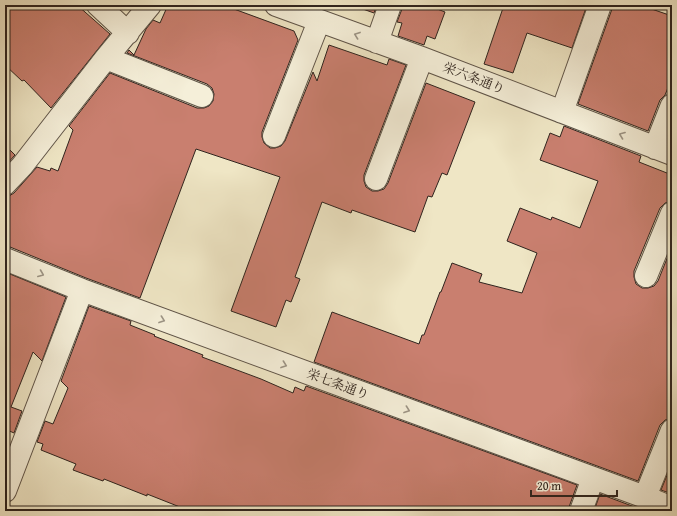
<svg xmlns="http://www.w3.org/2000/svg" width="677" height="516" viewBox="0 0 677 516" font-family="'Gentium Book Plus','Noto Serif JP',serif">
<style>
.building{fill:#c97f6f;stroke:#2f241e}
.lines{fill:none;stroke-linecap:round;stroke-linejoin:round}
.minor-casing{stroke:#5f5448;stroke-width:24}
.minor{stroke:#f5efd9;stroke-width:22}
.oneway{stroke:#9c9485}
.labels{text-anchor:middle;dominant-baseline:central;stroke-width:3.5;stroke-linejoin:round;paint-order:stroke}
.street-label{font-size:13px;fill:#2f241e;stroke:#f5efd9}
</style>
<rect width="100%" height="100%" fill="#efe6c5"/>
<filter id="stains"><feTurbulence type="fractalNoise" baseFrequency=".005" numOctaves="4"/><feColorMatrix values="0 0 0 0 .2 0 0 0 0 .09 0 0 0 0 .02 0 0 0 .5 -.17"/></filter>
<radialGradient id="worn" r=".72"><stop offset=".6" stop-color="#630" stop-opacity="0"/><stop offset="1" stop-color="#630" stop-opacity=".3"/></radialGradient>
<!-- building -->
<path class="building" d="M5,5H77L110,34L51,108L24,80L22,81L5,65Z
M168,5H223L294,31L298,40L262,132V137L264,143L270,148H275L281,146L285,141L313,72L317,81L329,45L387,65L389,59L406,65L364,175V181L366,187L372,191H378L384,189L388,183L426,83L475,102L447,175L442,173L432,197L428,196L415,232L352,210L351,213L322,202L295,277L300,279L291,302L286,300L276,327L231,311L280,177L196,149L140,298L86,278L10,247H5V196H9L14,193L37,167L50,171L51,168L58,171L73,130L69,126L110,73L197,108H204L209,106L213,101L214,94L212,88L207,84L127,53L129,50L134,55L146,29L153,20L160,23Z
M360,5H377L374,13L360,8Z
M402,5H427L445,12L435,39L427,36L424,45L398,36L402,23L397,22L402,9Z
M504,5H587L572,48L527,33L513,73L484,64Z
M612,5H640L672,16V78L665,95L660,100L648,131L578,104L612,9Z
M564,126L641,156L639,162L672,175V201L665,203L660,208L634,271V277L636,284L642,288H648L654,286L658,281L672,246V418L665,420L660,425L638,481L314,362L332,312L419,344L422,335H424L440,292H441L452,263L482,274L479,282L522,293L537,253L507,241L520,208L551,220L552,217L580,228L598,181L540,160L550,133L560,137Z
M5,145L15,155L5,166Z
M5,272L66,297L42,361L33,352L11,407L22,411L14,433L5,429Z
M89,306L131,321L130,325L155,335L154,336L203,355L202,357L261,379L293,393L295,387L304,391L306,386L577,485L569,507V511H190L147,494V496L104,479L103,481L73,470L76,464L41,450L43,444L37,442L45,421L53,424L68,388L61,381Z
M672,463V494L661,490Z
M600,494L640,509L646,511H594Z"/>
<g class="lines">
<!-- minor casing -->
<g class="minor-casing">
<path id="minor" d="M98,5L128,33
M276,5L422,58L672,154
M377,42L390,5
M106,58L202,96
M562,112L600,5
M274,136L319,21
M655,148L672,105
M376,179L422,58
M5,184L22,166L106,58L150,5
M5,259L82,290L645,497L672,508
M646,276L672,213
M5,491L82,290
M645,497L672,430
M581,511L593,478"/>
</g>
<!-- minor -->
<use href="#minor" class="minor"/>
</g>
<!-- one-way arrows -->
<defs><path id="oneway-chevron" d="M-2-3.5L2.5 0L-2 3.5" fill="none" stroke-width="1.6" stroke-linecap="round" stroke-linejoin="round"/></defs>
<g class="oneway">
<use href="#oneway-chevron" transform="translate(357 35) rotate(-160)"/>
<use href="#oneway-chevron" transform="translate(622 135) rotate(-159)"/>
<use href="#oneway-chevron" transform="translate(41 274) rotate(22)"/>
<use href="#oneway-chevron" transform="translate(162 320) rotate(20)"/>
<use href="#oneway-chevron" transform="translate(284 365) rotate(20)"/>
<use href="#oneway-chevron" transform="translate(407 410) rotate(20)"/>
</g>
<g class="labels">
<!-- street labels -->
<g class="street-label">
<text transform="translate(474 78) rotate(21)">栄六条通り</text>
<text transform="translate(338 384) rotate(20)">栄七条通り</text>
</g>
</g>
<!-- margin -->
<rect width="677" height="516" fill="none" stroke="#efe6c5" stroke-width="20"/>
<rect x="6" y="6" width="665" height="504" fill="none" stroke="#2f241e" stroke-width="2"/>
<rect x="10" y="10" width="657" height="496" fill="none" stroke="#2f241e"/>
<!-- scale -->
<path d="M531 490v6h86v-6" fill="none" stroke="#2f241e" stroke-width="2"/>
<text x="537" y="490" font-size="12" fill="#2f241e" stroke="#f5efd9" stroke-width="3" paint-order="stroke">20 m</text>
<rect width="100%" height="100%" filter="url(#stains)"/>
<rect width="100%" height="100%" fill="url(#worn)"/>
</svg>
